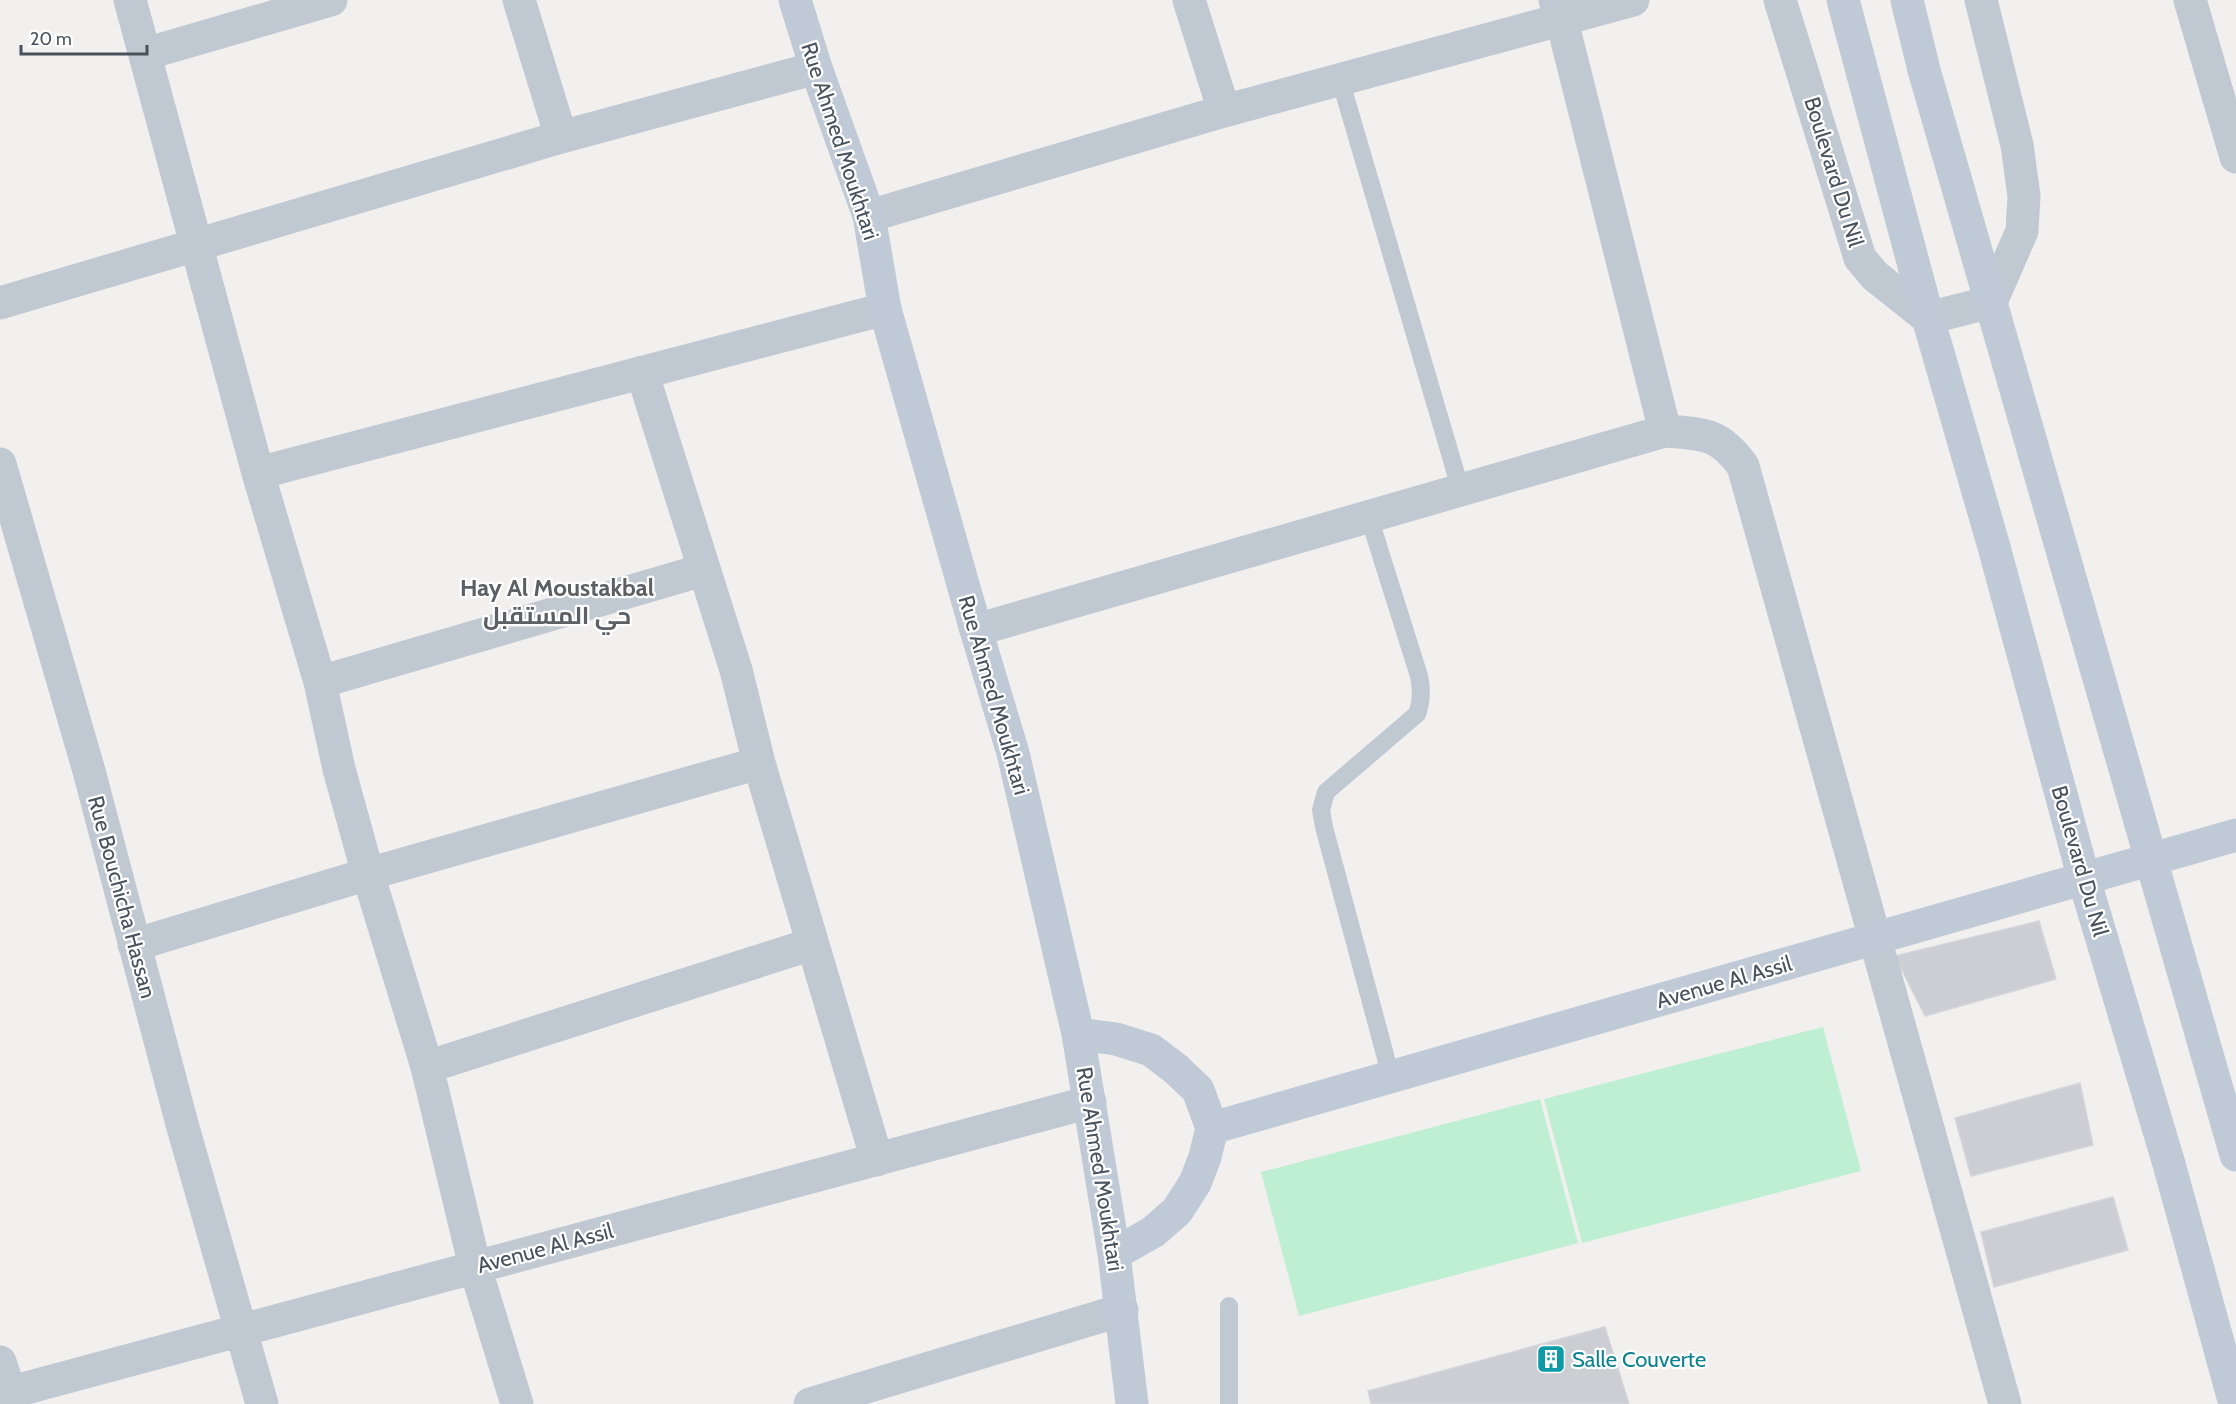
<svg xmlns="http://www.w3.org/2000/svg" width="2236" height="1404" viewBox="0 0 2236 1404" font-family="Cabin,Cairo,sans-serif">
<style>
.green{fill:#beefd2}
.building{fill:#ccced4;stroke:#d3d5db;stroke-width:1.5}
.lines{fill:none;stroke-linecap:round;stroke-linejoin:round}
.lane{stroke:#c0c9d1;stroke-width:18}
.street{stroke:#c0c9d1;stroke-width:33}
.secondary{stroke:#c0cad6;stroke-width:33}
.labels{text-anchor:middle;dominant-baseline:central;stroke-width:4.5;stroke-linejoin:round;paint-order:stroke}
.street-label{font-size:22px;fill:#47525d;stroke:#fff}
.culture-label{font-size:22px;fill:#0d838f;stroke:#fff;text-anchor:start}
.neighbourhood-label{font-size:24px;font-weight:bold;fill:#5c5f64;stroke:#fff}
</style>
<rect width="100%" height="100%" fill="#f2efef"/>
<!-- green -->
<path class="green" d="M1823,1027L1861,1171L1582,1243L1544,1099Z
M1540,1099L1578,1243L1299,1316L1261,1172Z"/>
<!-- building -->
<path class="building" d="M2039,921L2056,979L1925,1016L1895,956Z
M2080,1083L2093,1145L1971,1176L1955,1118Z
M2113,1197L2128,1250L1994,1287L1981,1232Z
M1605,1327L1629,1404H1371L1368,1391Z"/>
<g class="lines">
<!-- lane -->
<path class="lane" d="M1340,79L1461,491
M1369,517L1419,676C1422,690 1422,701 1417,714L1326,792L1321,810L1324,827L1391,1077
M1229,1306V1404"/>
<!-- street -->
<path class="street" d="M130,0L258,473L320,682L339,769L368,874L427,1067L475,1267L517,1404
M519,0L561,137
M1189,0L1224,111
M1555,0L1562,21L1665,431
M1780,0L1860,258L1875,276L1928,318L1991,302L2022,231L2024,196L2017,145L1981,0
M2190,0L2236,157
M145,54L331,0
M869,216L1224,111L1633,0
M0,303L561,137L816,68
M642,372L736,670L759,763L877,1160
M0,464L89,771L182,1124L262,1404
M258,473L885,309
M976,630L1665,431C1704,434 1719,433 1743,466L2005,1404
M320,682L703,570
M134,945L368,874L759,763
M427,1067L812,944
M0,1362L10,1392
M0,1395L1090,1102
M810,1404L1122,1310"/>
<!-- secondary -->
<path class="secondary" d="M795,0L816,68L869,216L885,309L976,630L1013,753L1078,1034L1114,1254L1132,1404
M1843,0L1928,318L1994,547L2084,879L2169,1164L2235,1404
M1907,0L1924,70L2236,1155
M1078,1034L1116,1039L1151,1050L1176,1069L1198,1090L1212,1128L1205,1157L1195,1183L1177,1211L1153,1232L1114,1254
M1212,1128L2236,835"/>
</g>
<!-- icons -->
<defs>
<g id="building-square" transform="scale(1.5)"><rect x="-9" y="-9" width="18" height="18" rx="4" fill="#0f9aa8" stroke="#fff"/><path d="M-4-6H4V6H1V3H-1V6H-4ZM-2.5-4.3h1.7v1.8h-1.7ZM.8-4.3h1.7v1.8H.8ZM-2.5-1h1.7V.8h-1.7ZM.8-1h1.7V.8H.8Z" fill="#fff"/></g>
</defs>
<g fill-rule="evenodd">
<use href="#building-square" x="1551" y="1359"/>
</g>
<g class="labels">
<!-- street labels -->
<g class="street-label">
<text transform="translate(840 141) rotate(72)">Rue Ahmed Moukhtari</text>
<text transform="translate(1834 172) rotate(73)">Boulevard Du Nil</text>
<text transform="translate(994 695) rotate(74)">Rue Ahmed Moukhtari</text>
<text transform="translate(2080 861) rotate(74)">Boulevard Du Nil</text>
<text transform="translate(122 897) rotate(75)">Rue Bouchicha Hassan</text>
<text transform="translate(1724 982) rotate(-16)">Avenue Al Assil</text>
<text transform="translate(1100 1169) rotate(81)">Rue Ahmed Moukhtari</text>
<text transform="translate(545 1248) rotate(-15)">Avenue Al Assil</text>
</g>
<!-- culture labels -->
<g class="culture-label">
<text x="1572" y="1359">Salle Couverte</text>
</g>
<!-- neighbourhood labels -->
<g class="neighbourhood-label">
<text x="557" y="587">Hay Al Moustakbal<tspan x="557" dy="28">حي المستقبل</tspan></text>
</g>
</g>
<!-- scale -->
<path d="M21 45v9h126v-9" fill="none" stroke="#47525d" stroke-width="3"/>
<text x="30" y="45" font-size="18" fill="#47525d" stroke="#ffffff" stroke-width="4.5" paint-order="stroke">20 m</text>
</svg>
